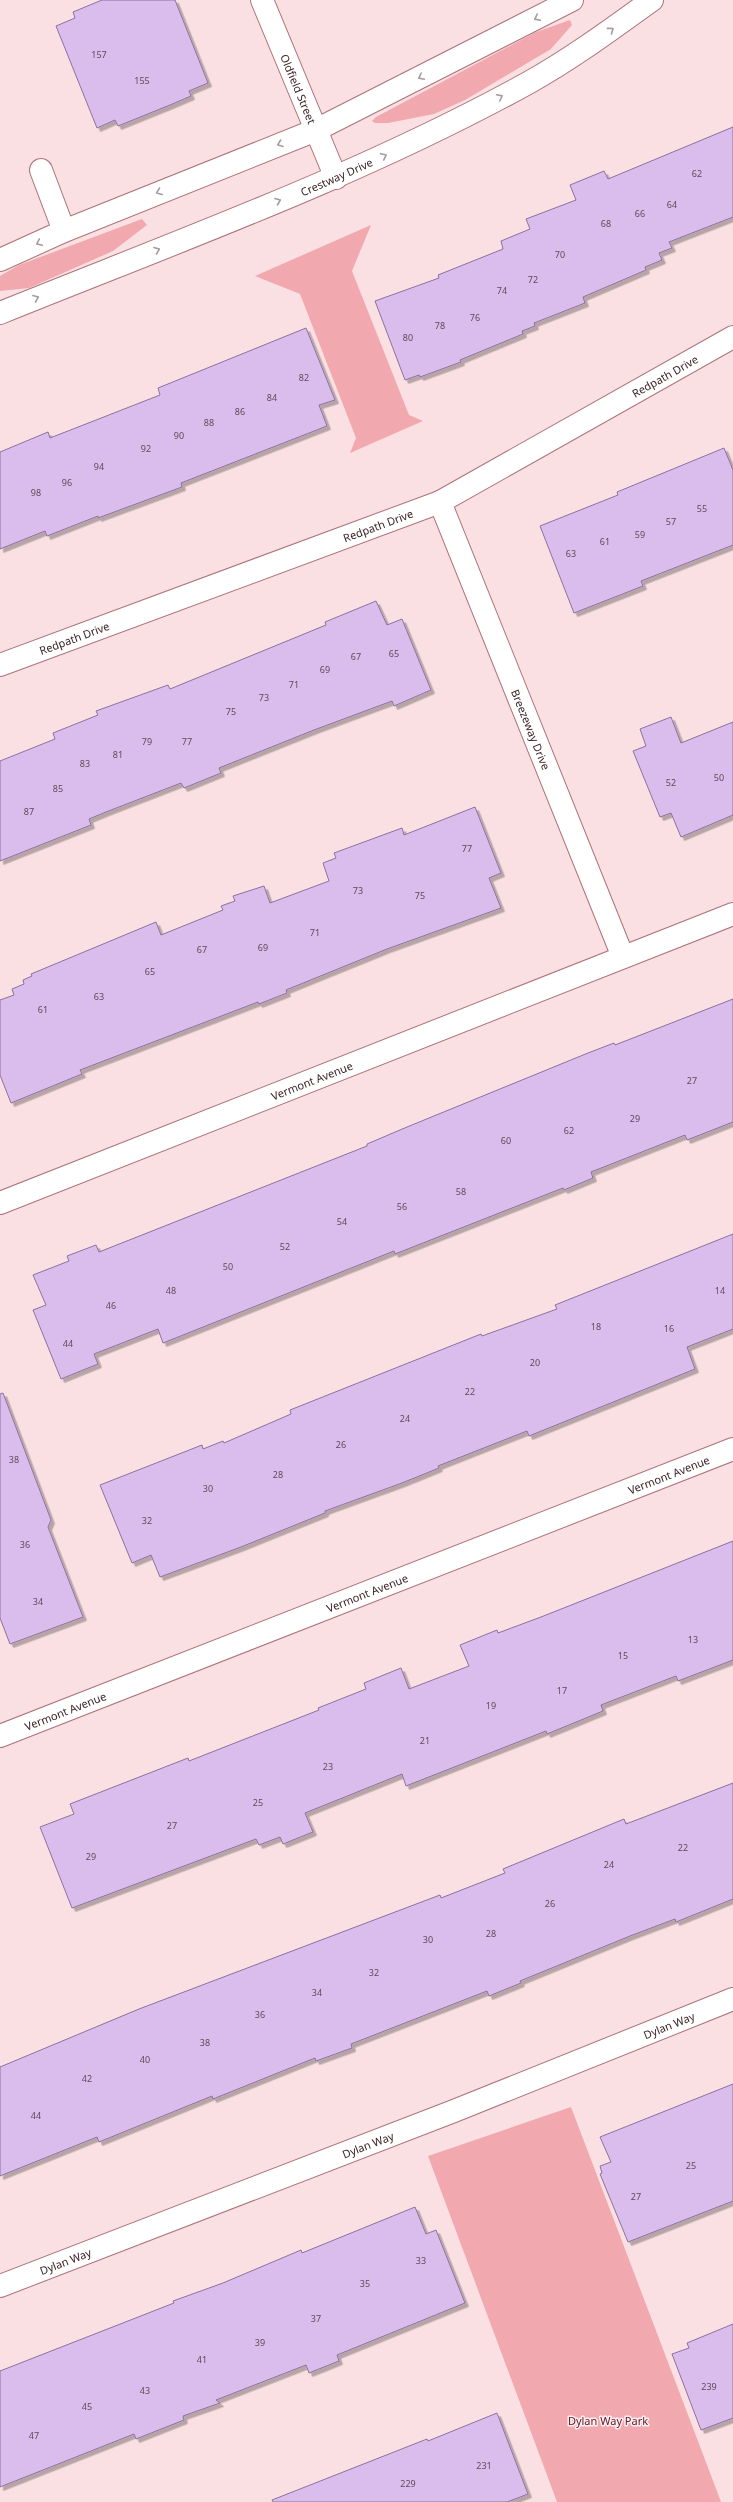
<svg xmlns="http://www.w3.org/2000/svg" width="733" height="2502" viewBox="0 0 733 2502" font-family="'Noto Sans',sans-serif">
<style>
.green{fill:#f2a8af}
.building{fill:#dabded;stroke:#8c719d;filter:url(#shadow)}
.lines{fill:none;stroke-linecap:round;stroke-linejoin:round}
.minor-casing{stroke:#ac7279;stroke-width:24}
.minor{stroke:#fff;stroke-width:22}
.oneway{stroke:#a69c9d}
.labels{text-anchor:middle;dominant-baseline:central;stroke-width:3;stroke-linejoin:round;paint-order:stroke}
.number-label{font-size:9px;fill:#624a58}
.street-label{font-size:11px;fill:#3a2326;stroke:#fff1f2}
.park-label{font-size:11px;fill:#651126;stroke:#fff1f2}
</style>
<defs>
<filter id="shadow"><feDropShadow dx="3.5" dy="3.5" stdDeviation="0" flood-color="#0004"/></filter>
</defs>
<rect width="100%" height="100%" fill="#fae0e2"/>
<!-- green -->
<path class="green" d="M570,20L572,25L551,49L465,100L434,114L388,123H375L372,121L376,117L536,32Z
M142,219L147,225L113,251L29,288L0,291V276L19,265Z
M371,225L352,271L409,415L423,421L350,453L356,438L300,294L255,276Z
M571,2107L712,2478L721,2502H557L428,2156Z"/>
<!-- building -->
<path class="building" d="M102,0H175L208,83L189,91L191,96L170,105L118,126L115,120L97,128L56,26L75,18L73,12Z
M733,127V217L669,242L672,248L659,253L662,260L645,267L646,270L583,297L585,303L534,323L535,326L522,331L523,334L460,360L461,362L420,377L419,375L405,380L375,301L439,278L438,275L503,249L501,241L530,229L526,219L576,200L570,185L604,171L608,179Z
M306,328L335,400L319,405L327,426L181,483L182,487L98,518V516L47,536L45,531L0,549V452L48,432L50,438L160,395L158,388Z
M724,448L733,470V545L641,581L643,586L574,613L540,526L618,495L617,492Z
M376,601L387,625L402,619L431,690L394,706L392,701L314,730L219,768L221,773L184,788L181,783L106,812L89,819L91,825L0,861V761L55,739L53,733L98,715L96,711L168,685L170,689L326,625L325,622Z
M671,717L681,743L733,722V815L681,837L671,813L660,817L633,751L646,746L640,729Z
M475,807L501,873L489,878L501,908L387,949L286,990L287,993L259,1004L258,1002L80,1070L82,1074L11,1103L0,1075V1000L14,995L12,989L24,984L23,980L32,976L31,974L156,922L161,935L223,910L221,906L235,901L233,896L264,886L270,903L329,881L323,863L336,858L334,853L402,828L404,835Z
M733,999V1122L687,1140L685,1135L591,1172L593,1178L564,1190L563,1188L395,1254L394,1251L163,1343L158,1329L94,1354L98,1364L61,1379L33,1310L46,1305L33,1275L69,1261L67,1256L96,1245L99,1252L367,1146V1144L407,1127L588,1053L614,1043L615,1045Z
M733,1234V1329L687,1347L695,1369L529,1436L527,1431L438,1466L439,1468L402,1483L325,1511V1513L241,1547L160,1577L151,1555L132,1563L100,1485L202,1445L203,1449L223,1441L224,1443L291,1414L290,1410L481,1334L482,1336L557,1309L555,1305Z
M3,1393L51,1520L48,1527L83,1617L10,1644L0,1618V1394Z
M733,1541V1660L678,1681L676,1676L601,1705L603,1711L547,1734L546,1731L406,1786L402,1774L305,1813L313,1832L283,1844L280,1837L259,1845L256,1839L72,1908L40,1827L74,1814L70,1804L188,1758L189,1761L319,1710L318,1708L366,1689L364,1683L401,1668L409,1689L469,1666L460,1645L497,1630L498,1633L541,1617Z
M733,1783V1899L676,1922L675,1919L630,1936L520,1981L521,1983L489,1996L487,1991L351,2044L352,2048L316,2061L315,2058L213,2099L212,2096L99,2142L97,2137L0,2176V2067L139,2009L440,1895L441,1898L505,1873L503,1869L624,1819L626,1824Z
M733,2084V2201L628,2242L600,2174L602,2173L600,2166L611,2162L600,2137Z
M415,2207L426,2234L436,2230L465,2303L337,2355L339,2361L309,2373L306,2365L216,2400L220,2403L183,2416L184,2420L136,2439L134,2434L0,2487V2371L174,2303L173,2301L223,2283L301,2250L302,2253Z
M733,2324V2418L701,2430L672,2354L689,2348L687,2343Z
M497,2413L528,2494L507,2502H273L272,2500L427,2439L428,2441Z"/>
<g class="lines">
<!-- minor casing -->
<g class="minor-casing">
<g id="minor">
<path id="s1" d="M262,0L336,178"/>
<path d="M41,170L64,231"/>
<path d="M0,260L64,231L316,130L572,0"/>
<path id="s2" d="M0,313C178,241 359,176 528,83C571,59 612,29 652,0"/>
<path id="s3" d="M440,502L623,957"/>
<path id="s4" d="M0,665L440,502L733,337"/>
<path id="s5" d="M0,1203L733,914"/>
<path id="s6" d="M0,1736L733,1449"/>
<path id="s7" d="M0,2286L454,2111L733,1999"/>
</g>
</g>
<!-- minor -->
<use href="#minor" class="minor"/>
</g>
<!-- one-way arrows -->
<defs><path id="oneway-chevron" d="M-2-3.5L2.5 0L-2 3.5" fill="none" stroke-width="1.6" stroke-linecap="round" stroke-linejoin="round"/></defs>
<g class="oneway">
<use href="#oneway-chevron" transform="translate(537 18) rotate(153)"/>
<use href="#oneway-chevron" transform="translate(611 30) rotate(-36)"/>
<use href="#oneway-chevron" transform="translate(421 77) rotate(153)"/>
<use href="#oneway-chevron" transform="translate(500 97) rotate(-27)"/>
<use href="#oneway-chevron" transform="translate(280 144) rotate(160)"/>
<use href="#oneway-chevron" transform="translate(384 156) rotate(-25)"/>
<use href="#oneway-chevron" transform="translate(159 192) rotate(158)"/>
<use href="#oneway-chevron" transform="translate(278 201) rotate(-22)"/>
<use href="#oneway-chevron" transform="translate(39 243) rotate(155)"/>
<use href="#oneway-chevron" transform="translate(157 250) rotate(-22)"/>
<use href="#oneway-chevron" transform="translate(36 298) rotate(-22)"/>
</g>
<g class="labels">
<!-- number labels -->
<g class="number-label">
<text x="99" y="54">157</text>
<text x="142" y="80">155</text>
<text x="697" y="173">62</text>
<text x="672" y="204">64</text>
<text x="640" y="213">66</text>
<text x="606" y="223">68</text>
<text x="560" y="254">70</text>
<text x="533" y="279">72</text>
<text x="502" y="290">74</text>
<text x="475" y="317">76</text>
<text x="440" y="325">78</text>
<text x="408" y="337">80</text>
<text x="304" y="377">82</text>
<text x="272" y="397">84</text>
<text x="240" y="411">86</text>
<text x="209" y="422">88</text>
<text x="179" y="435">90</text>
<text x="146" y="448">92</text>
<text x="99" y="466">94</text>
<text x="67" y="482">96</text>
<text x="36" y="492">98</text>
<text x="702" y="508">55</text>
<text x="671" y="521">57</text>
<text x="640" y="534">59</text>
<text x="605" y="541">61</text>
<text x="571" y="553">63</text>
<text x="394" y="653">65</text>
<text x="356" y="656">67</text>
<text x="325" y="669">69</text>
<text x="294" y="684">71</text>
<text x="264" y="697">73</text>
<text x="231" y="711">75</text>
<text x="147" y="741">79</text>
<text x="187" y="741">77</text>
<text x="118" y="754">81</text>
<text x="85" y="763">83</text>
<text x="719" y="777">50</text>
<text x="671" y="782">52</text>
<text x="58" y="788">85</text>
<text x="29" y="811">87</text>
<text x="467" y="848">77</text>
<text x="358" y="890">73</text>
<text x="420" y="895">75</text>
<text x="315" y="932">71</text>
<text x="263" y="947">69</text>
<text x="202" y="949">67</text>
<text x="150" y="971">65</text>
<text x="99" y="996">63</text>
<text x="43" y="1009">61</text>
<text x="692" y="1080">27</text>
<text x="635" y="1118">29</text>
<text x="569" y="1130">62</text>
<text x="506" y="1140">60</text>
<text x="461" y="1191">58</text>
<text x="402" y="1206">56</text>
<text x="342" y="1221">54</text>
<text x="285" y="1246">52</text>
<text x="228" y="1266">50</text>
<text x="171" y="1290">48</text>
<text x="720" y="1290">14</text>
<text x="111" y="1305">46</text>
<text x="596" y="1326">18</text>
<text x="669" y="1328">16</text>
<text x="68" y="1343">44</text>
<text x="535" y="1362">20</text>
<text x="470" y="1391">22</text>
<text x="405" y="1418">24</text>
<text x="341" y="1444">26</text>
<text x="14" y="1459">38</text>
<text x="278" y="1474">28</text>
<text x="208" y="1488">30</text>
<text x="147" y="1520">32</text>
<text x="25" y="1544">36</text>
<text x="38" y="1601">34</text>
<text x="693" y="1639">13</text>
<text x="623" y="1655">15</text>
<text x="562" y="1690">17</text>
<text x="491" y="1705">19</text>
<text x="425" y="1740">21</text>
<text x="328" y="1766">23</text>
<text x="258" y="1802">25</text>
<text x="172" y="1825">27</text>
<text x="683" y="1847">22</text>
<text x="91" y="1856">29</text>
<text x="609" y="1864">24</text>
<text x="550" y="1903">26</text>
<text x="491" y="1933">28</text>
<text x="428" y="1939">30</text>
<text x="374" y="1972">32</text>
<text x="317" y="1992">34</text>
<text x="260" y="2014">36</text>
<text x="205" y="2042">38</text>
<text x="145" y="2059">40</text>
<text x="87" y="2078">42</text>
<text x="36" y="2115">44</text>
<text x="691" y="2165">25</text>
<text x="636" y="2196">27</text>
<text x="421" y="2260">33</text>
<text x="365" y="2283">35</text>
<text x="316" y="2318">37</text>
<text x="260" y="2342">39</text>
<text x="202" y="2359">41</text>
<text x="709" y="2386">239</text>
<text x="145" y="2390">43</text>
<text x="87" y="2406">45</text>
<text x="34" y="2435">47</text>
<text x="484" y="2465">231</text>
<text x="408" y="2483">229</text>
</g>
<!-- street labels -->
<g class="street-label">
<text stroke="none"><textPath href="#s1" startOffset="96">Oldfield Street</textPath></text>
<text stroke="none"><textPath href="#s2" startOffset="363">Crestway Drive</textPath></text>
<text stroke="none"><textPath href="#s4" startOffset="727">Redpath Drive</textPath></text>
<text stroke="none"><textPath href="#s4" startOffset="403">Redpath Drive</textPath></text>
<text stroke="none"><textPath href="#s4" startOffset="79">Redpath Drive</textPath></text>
<text stroke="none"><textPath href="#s3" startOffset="245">Breezeway Drive</textPath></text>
<text stroke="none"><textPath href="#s5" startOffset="335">Vermont Avenue</textPath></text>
<text stroke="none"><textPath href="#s6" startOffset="718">Vermont Avenue</textPath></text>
<text stroke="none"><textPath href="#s6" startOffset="394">Vermont Avenue</textPath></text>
<text stroke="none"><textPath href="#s6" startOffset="70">Vermont Avenue</textPath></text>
<text stroke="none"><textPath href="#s7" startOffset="718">Dylan Way</textPath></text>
<text stroke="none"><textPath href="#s7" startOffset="394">Dylan Way</textPath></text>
<text stroke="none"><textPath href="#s7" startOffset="70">Dylan Way</textPath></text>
</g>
<!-- park labels -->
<g class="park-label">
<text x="608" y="2420">Dylan Way Park</text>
</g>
</g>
</svg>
